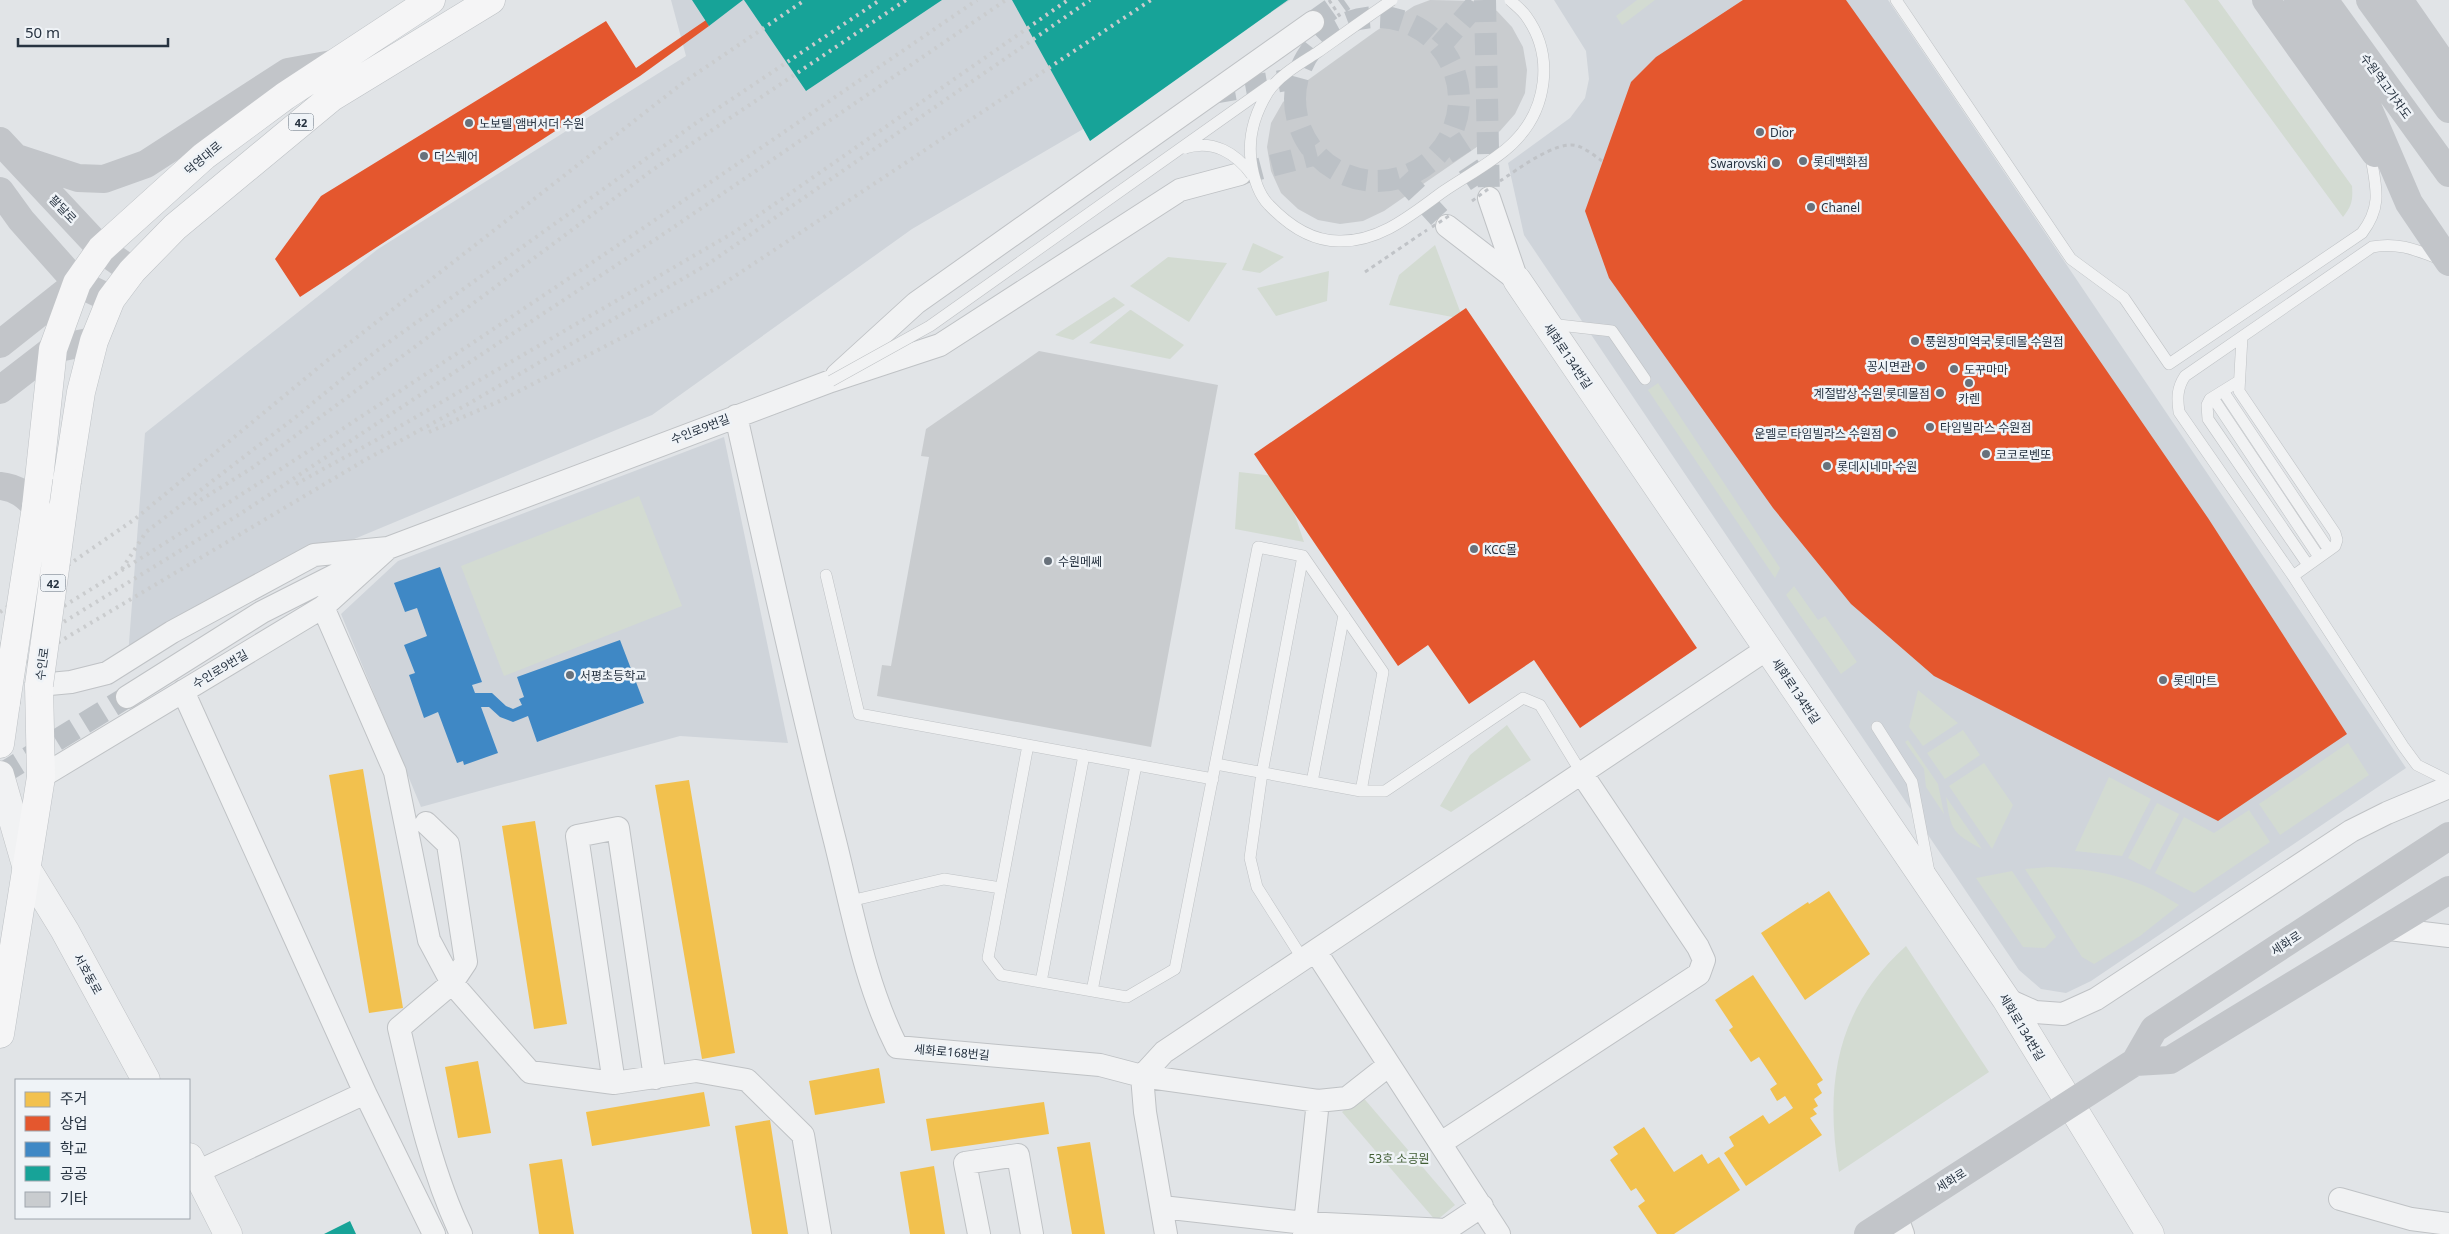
<svg xmlns="http://www.w3.org/2000/svg" width="2449" height="1234" viewBox="0 0 2449 1234" font-family="'Noto Sans','Noto Sans KR',sans-serif">
<style>
.built{fill:#cfd4da}
.green{fill:#d3dbd2}
.homes{fill:#f2c14e}
.shops{fill:#e4572e}
.schools{fill:#3f88c5}
.public{fill:#17a398}
.building{fill:#c9cccf}
.lines{fill:none;stroke-linecap:round;stroke-linejoin:round}
.minor-tunnel{stroke:#bcc1c6;stroke-width:22;stroke-dasharray:22 11;stroke-linecap:butt}
.service-casing{stroke:#bfc2c5;stroke-width:12}
.minor-casing{stroke:#bfc2c5;stroke-width:24}
.tertiary-casing{stroke:#bfc2c5;stroke-width:29}
.primary-casing{stroke:#bdc1c5;stroke-width:29}
.path{stroke:#c0c3c7;stroke-width:3;stroke-dasharray:4 4;stroke-linecap:butt}
.service{stroke:#f1f2f3;stroke-width:11}
.minor{stroke:#f1f2f3;stroke-width:22}
.tertiary{stroke:#f1f2f3;stroke-width:28}
.secondary{stroke:#c2c5c9;stroke-width:28}
.primary{stroke:#f5f5f6;stroke-width:28}
.rail{stroke:#caccce;stroke-width:4;stroke-dasharray:2.5 5;stroke-linecap:butt}
.service-bridge-casing{stroke:#bfc2c5;stroke-width:12;stroke-linecap:butt}
.primary-bridge-casing{stroke:#bdc1c5;stroke-width:29;stroke-linecap:butt}
.path-bridge{stroke:#c0c3c7;stroke-width:3;stroke-dasharray:4 4;stroke-linecap:butt}
.service-bridge{stroke:#f1f2f3;stroke-width:11}
.primary-bridge{stroke:#f5f5f6;stroke-width:28}
.poi-dot{fill:#68717b;stroke:#eff3f7;stroke-width:2}
.labels{text-anchor:middle;dominant-baseline:central;stroke-width:5;stroke-linejoin:round;paint-order:stroke}
.shield{fill:#eff3f7;stroke:#636d78;stroke-width:1}
.shield-label{font-size:11px;font-weight:bold;fill:#273341}
.street-label{font-size:12px;fill:#273341;stroke:#eff3f7}
.poi-label{font-size:12px;fill:#273341;stroke:#eff3f7;text-anchor:start}
.park-label{font-size:12px;fill:#405d34;stroke:#eff3f7}
</style>
<rect width="100%" height="100%" fill="#e1e4e7"/>
<!-- built -->
<path class="built" d="M671,0H1290L1155,87L912,229L652,415L299,562L128,656L145,433L378,249L686,56Z
M1554,0H1888L2406,768L2091,981L2066,993L2041,989L2019,970L1524,235L1508,163L1570,118L1585,98L1589,79L1586,51Z
M724,437L788,743L680,736L421,807L341,614L398,561Z"/>
<!-- green -->
<path class="green" d="M1637,0H1655L1622,25L1616,16Z
M2184,0H2218L2352,186C2353,200 2352,206 2343,217Z
M1253,243L1284,257L1260,273L1242,270Z
M1435,245L1463,319L1389,305L1399,275Z
M1168,257L1227,263L1189,322L1130,286Z
M1329,271L1327,301L1276,316L1257,288Z
M1114,297L1125,305L1073,340L1055,335Z
M1130,310H1131L1184,345L1170,359L1089,343Z
M1658,383L1780,568L1775,578L1648,390Z
M1239,472L1282,477L1304,542L1235,529Z
M639,496L682,606L504,676L461,566Z
M1794,586L1818,620L1825,616L1857,662L1841,674L1786,595Z
M1918,690L1958,723L1923,746L1909,727Z
M1507,725L1531,760L1451,812L1440,806L1470,755Z
M1963,730L1980,755L1945,779L1927,753Z
M1908,740L1938,784L1944,814L1926,787L1924,769L1905,742Z
M2348,743L2369,775L2280,835L2259,804Z
M1984,763L2013,805L1992,849L1949,786Z
M2109,777L2151,799L2122,856L2075,851Z
M1946,797L1982,849C1952,833 1951,830 1946,797Z
M2157,803L2179,814L2150,870L2128,858Z
M2249,810L2270,842L2194,893L2155,873L2184,817L2214,833Z
M2048,867C2078,868 2109,872 2137,883C2152,888 2166,897 2179,905L2140,936L2094,964L2082,957L2025,869Z
M2012,871L2056,937L2045,948L2023,947L1976,878Z
M1906,946L1989,1072L1839,1172C1824,1083 1837,1008 1906,946Z
M1361,1095L1455,1205L1436,1221L1342,1112Z"/>
<!-- homes -->
<path class="homes" d="M363,769L403,1008L369,1013L329,775Z
M689,780L735,1053L702,1059L655,785Z
M535,821L567,1024L534,1029L502,826Z
M1829,891L1870,954L1805,1000L1761,933L1808,902L1809,904Z
M1753,975L1823,1080L1817,1084L1822,1093L1814,1099L1818,1106L1813,1109L1817,1114L1810,1118L1822,1135L1746,1186L1724,1153L1734,1146L1729,1137L1763,1115L1769,1124L1793,1108L1785,1096L1777,1101L1770,1089L1777,1084L1759,1057L1751,1062L1729,1030L1733,1027L1715,1000Z
M478,1061L491,1133L458,1138L445,1067Z
M879,1068L885,1103L815,1115L809,1081Z
M704,1092L710,1126L592,1146L586,1112Z
M1044,1102L1049,1134L931,1151L926,1119Z
M770,1120L788,1234H752L735,1126Z
M1644,1127L1674,1172L1702,1154L1708,1164L1719,1157L1740,1190L1674,1234H1657L1638,1206L1645,1201L1636,1188L1631,1191L1610,1160L1618,1154L1613,1147Z
M1090,1142L1105,1234H1072L1057,1147Z
M562,1159L574,1234H539L529,1164Z
M934,1166L945,1234H910L900,1172Z"/>
<!-- shops -->
<path class="shops" d="M1743,0H1846L2025,252L2208,518L2347,734L2218,821L1934,676L1851,604L1773,508L1609,278L1585,211L1631,82L1656,57Z
M706,20L709,26L640,76L300,297L275,259L321,196L606,21L636,68Z
M1466,308L1697,648L1580,728L1534,660L1469,704L1428,645L1398,666L1254,454Z"/>
<!-- schools -->
<path class="schools" d="M440,567L482,682L472,685L475,693H492L506,706L513,709L522,705L519,699L524,697L517,677L620,640L644,703L537,742L528,716L513,722L500,717L489,707H481L498,753L464,765L463,761L457,763L438,712L424,718L409,675L415,673L404,645L427,636L417,608L405,612L394,583Z"/>
<!-- public -->
<path class="public" d="M692,0H743L709,26Z
M744,0H942L806,91Z
M1012,0H1288L1090,141Z
M350,1221L356,1234H324Z"/>
<!-- building -->
<path class="building" d="M1430,0L1477,1L1497,11L1512,27L1523,47L1527,70L1525,93L1515,114L1500,131L1384,211L1363,221L1340,224L1318,220L1298,209L1281,193L1271,171L1267,147L1271,123L1283,102L1301,85L1376,31L1414,6Z
M1039,351L1218,385L1151,747L877,696L882,665L891,666L929,457L921,456L926,429Z"/>
<g class="lines">
<!-- minor-tunnel -->
<path class="minor-tunnel" d="M1485,0L1489,198
M1295 99a82 82 0 1 1 164 0a82 82 0 1 1-164 0Z
M1313,22L1344,0
M1440,46L1480,0
M1213,93L1292,79
M1450,138L1486,193
M1240,174L1317,154
M1402,177L1447,226
M0,775L127,697"/>
<!-- service casing -->
<g class="service-casing">
<path id="service" d="M1896,0L2071,259L2124,298L2169,364L2362,233C2384,204 2375,185 2370,151
M2440,259C2416,250 2398,242 2372,247L2185,376C2177,388 2177,398 2179,412L2293,576L2403,746L2417,765L2449,781
M1550,324L1612,331L1645,379
M2242,337L2239,391L2335,533L2337,540L2335,546L2293,576
M2239,381L2210,399L2207,405L2208,419L2308,565
M2223,391L2329,550
M2213,398L2319,557
M1303,556L1262,773L1250,858L1257,887L1304,961
M826,575L859,714L1213,779
M1877,727L1912,782L1929,872
M1028,745L988,958L1001,975L1127,997L1175,969L1258,547L1303,556L1383,672L1361,791
M1216,764L1361,791H1385L1523,698L1540,705L1582,774
M1312,782L1344,615
M850,901L944,879L1001,888
M1041,982L1084,755
M1092,991L1136,765"/>
</g>
<!-- minor casing -->
<g class="minor-casing">
<path id="minor" d="M1489,198L1517,280
M1447,226L1517,280
M837,375L916,303L1313,22
M736,416C768,558 799,700 835,841C852,909 865,984 897,1047L1100,1065L1142,1076L1145,1112L1166,1234
M323,607L395,772L429,940L452,983L530,1072L614,1083L696,1071L747,1080L803,1135L820,1234
M39,685L71,682L107,673L172,632L314,555L388,548L831,381L940,345L1180,190L1240,174
M183,691L365,1093L434,1234
M127,697L262,612L363,561
M41,777L323,607L388,548
M426,823L448,844L466,962L452,983L399,1028C415,1096 431,1171 461,1234
M2389,929L2449,936
M1316,952L1499,1234
M2006,999L2035,1012L2063,1014L2096,999L2351,831L2387,813L2449,787
M1142,1076L1164,1052L1767,649
M1142,1076L1318,1101L1347,1098L1389,1065
M614,1083L577,836L618,828L655,1078
M1441,1143L1699,974L1704,960L1698,947L1582,774
M197,1172L365,1093
M2340,1199L2411,1219L2449,1224
M1162,1207L1305,1223L1446,1230L1482,1206
M1896,1215L1903,1234
M979,1234L965,1163L1018,1155L1032,1234
M1304,1234L1318,1101"/>
</g>
<!-- tertiary casing -->
<g class="tertiary-casing">
<path id="tertiary" d="M1517,280L2006,999L2150,1234
M0,775L27,869L65,931L146,1080
M189,1157L228,1234"/>
</g>
<!-- primary casing -->
<g class="primary-casing">
<path id="primary" d="M67,481L81,392L94,341L111,299L132,271L175,227L332,97L491,0
M36,507L53,349L77,283L101,249L204,156L285,96L431,0
M0,744L6,702
M0,1034L41,777L39,685"/>
</g>
<!-- path -->
<path class="path" d="M1500,181C1517,170 1557,139 1578,146C1586,149 1595,156 1602,161
M1365,272L1427,230"/>
<!-- service -->
<use href="#service" class="service"/>
<!-- minor -->
<use href="#minor" class="minor"/>
<!-- tertiary -->
<use href="#tertiary" class="tertiary"/>
<!-- secondary -->
<path class="secondary" d="M2266,0L2375,153
M2298,0L2356,80L2409,203L2449,262
M2324,0L2449,173
M2370,0L2449,109
M2399,0L2449,72
M0,141L101,249L132,271
M17,158L78,178L104,179L146,164L288,72L332,64
M0,191L21,220L77,283L111,299
M0,344L77,283
M0,390L53,349L94,341
M0,486C17,488 26,495 36,507
M2135,1062L2170,1060L2449,890
M1868,1234L2135,1062L2154,1029L2449,836"/>
<!-- primary -->
<use href="#primary" class="primary"/>
<!-- rail -->
<path class="rail" d="M429,432L502,400L717,288L1151,0
M296,484L378,439L733,233L1068,0
M194,504L252,468L651,171L906,0
M122,569L146,532L297,416L375,352L696,123L880,0
M0,612L135,519L324,363L684,82L805,0
M0,645C334,443 655,220 977,0
M0,661L240,514L665,233L1006,0
M0,677L365,460L468,404L708,264L1090,0"/>
<!-- service-bridge casing -->
<g class="service-bridge-casing">
<path id="service-bridge" d="M1392,0C1367,17 1342,35 1318,52C1301,63 1279,75 1268,92C1255,113 1248,136 1251,160C1253,175 1258,194 1269,205C1288,225 1312,242 1341,241C1382,241 1413,213 1444,191C1466,176 1495,161 1513,143C1547,110 1555,56 1526,16C1522,10 1515,5 1510,0
M1185,148C1213,139 1236,153 1252,175
M831,381L930,326L1270,85"/>
</g>
<!-- primary-bridge casing -->
<g class="primary-bridge-casing">
<path id="primary-bridge" d="M39,685L67,481
M6,702L36,507"/>
</g>
<!-- path-bridge -->
<path class="path-bridge" d="M1329,0L1341,18
M1472,201L1491,187
M1432,227L1452,214"/>
<!-- service-bridge -->
<use href="#service-bridge" class="service-bridge"/>
<!-- primary-bridge -->
<use href="#primary-bridge" class="primary-bridge"/>
</g>
<!-- markers -->
<g class="poi-dot">
<circle cx="469" cy="123" r="5"/>
<circle cx="1760" cy="132" r="5"/>
<circle cx="424" cy="156" r="5"/>
<circle cx="1803" cy="161" r="5"/>
<circle cx="1776" cy="163" r="5"/>
<circle cx="1811" cy="207" r="5"/>
<circle cx="1915" cy="341" r="5"/>
<circle cx="1921" cy="366" r="5"/>
<circle cx="1954" cy="369" r="5"/>
<circle cx="1969" cy="383" r="5"/>
<circle cx="1940" cy="393" r="5"/>
<circle cx="1930" cy="427" r="5"/>
<circle cx="1892" cy="433" r="5"/>
<circle cx="1986" cy="454" r="5"/>
<circle cx="1827" cy="466" r="5"/>
<circle cx="1474" cy="549" r="5"/>
<circle cx="1048" cy="561" r="5"/>
<circle cx="570" cy="675" r="5"/>
<circle cx="2163" cy="680" r="5"/>
</g>
<g class="labels">
<!-- shield labels -->
<g class="shield">
<rect x="288.5" y="113.5" width="25" height="17" rx="4"/>
<rect x="40.5" y="574.5" width="25" height="17" rx="4"/>
</g>
<g class="shield-label">
<text x="301" y="122">42</text>
<text x="53" y="583">42</text>
</g>
<!-- street labels -->
<g class="street-label">
<text transform="translate(2386 86) rotate(54)">수원역고가차도</text>
<text transform="translate(203 158) rotate(-40)">덕영대로</text>
<text transform="translate(63 209) rotate(46)">팔달로</text>
<text transform="translate(1568 356) rotate(56)">세화로134번길</text>
<text transform="translate(700 429) rotate(-21)">수인로9번길</text>
<text transform="translate(42 664) rotate(-82)">수인로</text>
<text transform="translate(220 669) rotate(-31)">수인로9번길</text>
<text transform="translate(1796 691) rotate(56)">세화로134번길</text>
<text transform="translate(2286 943) rotate(-33)">세화로</text>
<text transform="translate(88 974) rotate(61)">서호동로</text>
<text transform="translate(2022 1027) rotate(59)">세화로134번길</text>
<text transform="translate(952 1052) rotate(5)">세화로168번길</text>
<text transform="translate(1951 1180) rotate(-32)">세화로</text>
</g>
<!-- poi labels -->
<g class="poi-label">
<text x="479" y="123">노보텔 앰버서더 수원</text>
<text x="1770" y="132">Dior</text>
<text x="434" y="156">더스퀘어</text>
<text x="1813" y="161">롯데백화점</text>
<text x="1766" y="163" text-anchor="end">Swarovski</text>
<text x="1821" y="207">Chanel</text>
<text x="1925" y="341">풍원장미역국 롯데몰 수원점</text>
<text x="1911" y="366" text-anchor="end">꽁시면관</text>
<text x="1964" y="369">도꾸마마</text>
<text x="1930" y="393" text-anchor="end">계절밥상 수원 롯데몰점</text>
<text x="1969" y="398" text-anchor="middle">카렌</text>
<text x="1940" y="427">타임빌라스 수원점</text>
<text x="1882" y="433" text-anchor="end">운멜로 타임빌라스 수원점</text>
<text x="1996" y="454">코코로벤또</text>
<text x="1837" y="466">롯데시네마 수원</text>
<text x="1484" y="549">KCC몰</text>
<text x="1058" y="561">수원메쎄</text>
<text x="580" y="675">서평초등학교</text>
<text x="2173" y="680">롯데마트</text>
</g>
<!-- park labels -->
<g class="park-label">
<text x="1399" y="1158">53호 소공원</text>
</g>
</g>
<!-- legend -->
<rect x="15" y="1079" width="175" height="140" fill="#eff3f7" stroke="#9fa6ae"/>
<rect x="25" y="1092" width="25" height="15" fill="#f2c14e" stroke="#9fa6ae"/>
<text x="60" y="1104" font-size="15" fill="#273341">주거</text>
<rect x="25" y="1116" width="25" height="15" fill="#e4572e" stroke="#9fa6ae"/>
<text x="60" y="1129" font-size="15" fill="#273341">상업</text>
<rect x="25" y="1142" width="25" height="15" fill="#3f88c5" stroke="#9fa6ae"/>
<text x="60" y="1154" font-size="15" fill="#273341">학교</text>
<rect x="25" y="1166" width="25" height="15" fill="#17a398" stroke="#9fa6ae"/>
<text x="60" y="1179" font-size="15" fill="#273341">공공</text>
<rect x="25" y="1192" width="25" height="15" fill="#c9cccf" stroke="#9fa6ae"/>
<text x="60" y="1204" font-size="15" fill="#273341">기타</text>
<!-- scale -->
<path d="M18 38v8h150v-8" fill="none" stroke="#273341" stroke-width="2.5"/>
<text x="25" y="38" font-size="15" fill="#273341" stroke="#eff3f7" stroke-width="4" paint-order="stroke">50 m</text>
</svg>
